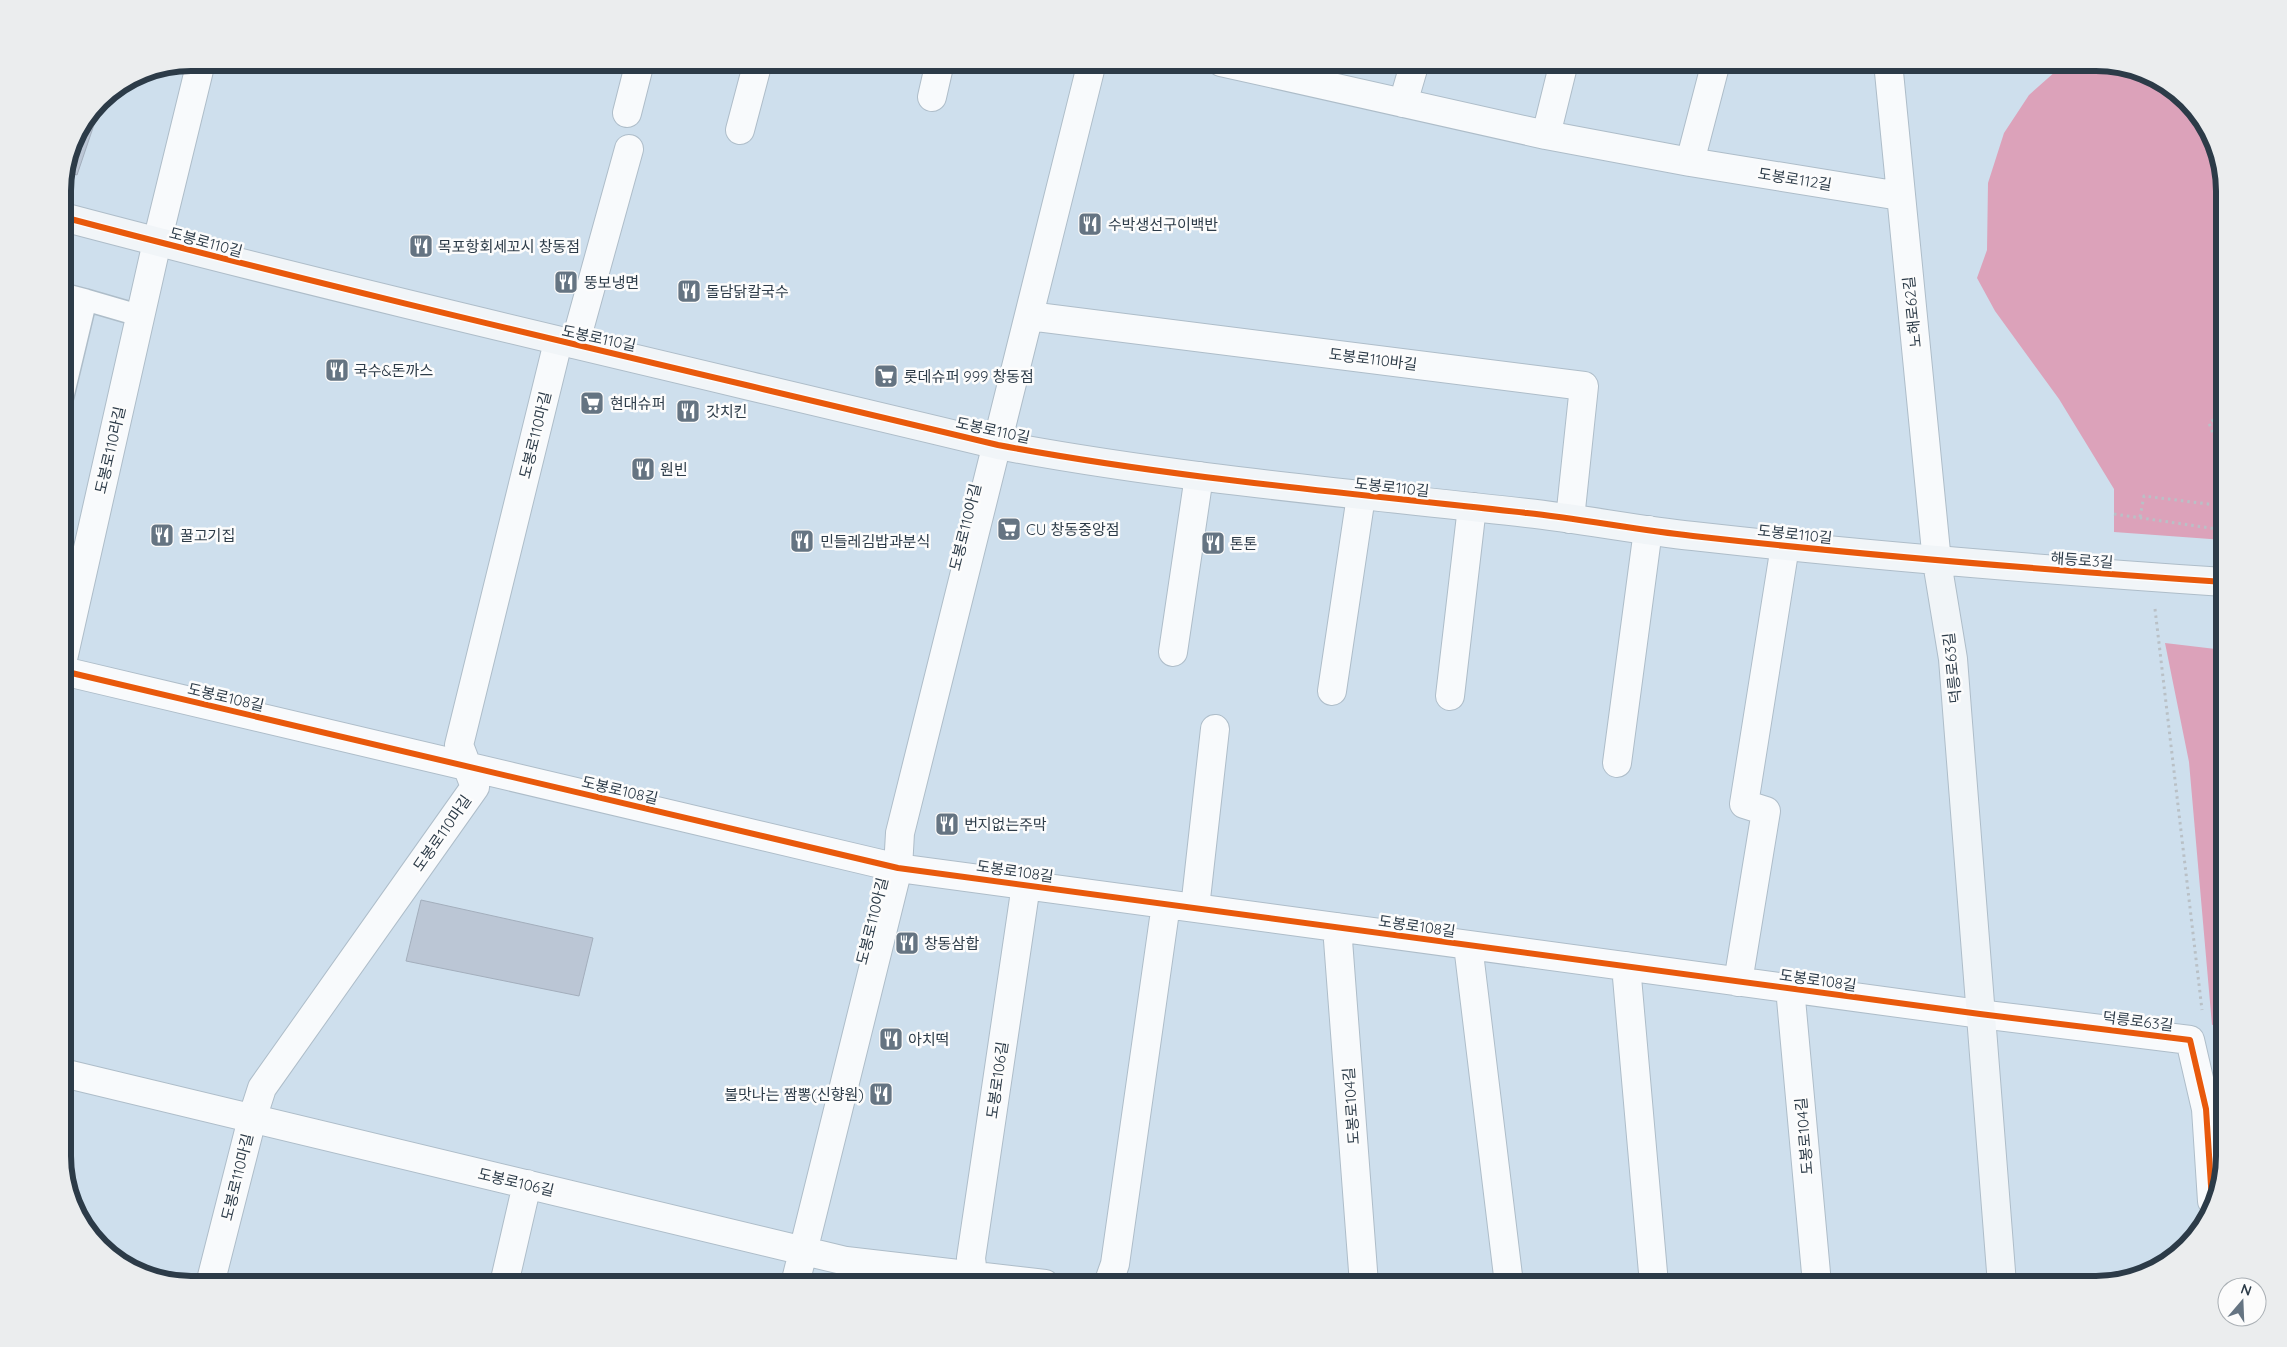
<svg xmlns="http://www.w3.org/2000/svg" width="2287" height="1347" viewBox="0 0 2287 1347" font-family="Quicksand,'Noto Sans KR',sans-serif">
<style>
.forest{fill:#dca2ba}
.building{fill:#bbc6d5;stroke:#a3aebc}
.lines{fill:none;stroke-linecap:round;stroke-linejoin:round}
.lane-casing{stroke:#aebdc9;stroke-width:24}
.street-casing{stroke:#aebdc9;stroke-width:30}
.secondary-casing{stroke:#aebdc9;stroke-width:30}
.path{stroke:#b9c0c6;stroke-width:3;stroke-dasharray:2.5 4;stroke-linecap:butt}
.lane{stroke:#f8fafc;stroke-width:21}
.street{stroke:#f8fafc;stroke-width:28}
.secondary{stroke:#f1f5f8;stroke-width:28}
.cycleway-casing{stroke:#fcfcfc;stroke-width:9}
.cycleway{stroke:#e8590c;stroke-width:6}
.labels{text-anchor:middle;dominant-baseline:central;stroke-width:5;stroke-linejoin:round;paint-order:stroke}
.street-label{font-size:15px;fill:#2c3b48;stroke:#fcfcfc}
.poi-label{font-size:15px;fill:#2c3b48;stroke:#fcfcfc;text-anchor:start}
.rim{fill:none;stroke:#2c3b48;stroke-width:6}
</style>
<rect width="100%" height="100%" fill="#cedfed"/>
<!-- forest -->
<path class="forest" d="M2065,63H2095L2160,80L2207,127L2224,184V540L2114,532V489L2059,399L1995,311L1977,278L1987,250L1988,183L2004,133L2029,95Z
M2165,643L2224,650V1022L2212,1025L2189,762Z"/>
<!-- building -->
<path class="building" d="M103,98L77,175L66,171L72,142Z
M421,900L593,938L579,996L406,961Z"/>
<g class="lines">
<!-- lane casing -->
<g class="lane-casing">
<path id="lane" d="M63,294L86,300
M63,396L86,300L141,316"/>
</g>
<!-- street casing -->
<g class="street-casing">
<path id="street" d="M1221,62L1546,135L1690,162L1900,196
M1888,62L1937,562
M932,97L940,62
M1403,103L1415,62
M627,113L640,62
M740,130L758,62
M1546,135L1564,62
M1690,162L1716,62
M1029,316L1584,386L1570,519
M575,344L629,149
M1173,652L1199,476
M63,659L157,242L201,62
M63,671L898,868L1980,1014L2190,1040L2206,1109L2212,1201
M1332,691L1361,496
M1450,696L1472,507
M1617,763L1648,530
M1195,908L1215,729
M1337,927L1364,1284
M1468,945L1509,1284
M1626,966L1654,1284
M1738,982L1766,811L1744,804L1785,546
M1790,988L1817,1284
M63,1073L846,1261L1045,1284
M210,1284L252,1119L262,1088L475,787L459,745L558,342
M504,1284L527,1184
M795,1284L898,868L900,833L1092,62
M974,1284L971,1258L1026,885
M1108,1284L1115,1264L1166,904"/>
</g>
<!-- secondary casing -->
<g class="secondary-casing">
<path id="secondary" d="M63,217C373,299 686,370 998,445C1173,478 1350,493 1527,513C1582,519 1637,530 1693,536C1870,556 2047,570 2224,582
M1937,562L1953,659L2002,1284"/>
</g>
<!-- path -->
<path class="path" d="M2221,172L2217,203L2224,226
M2224,412L2209,423L2218,447L2224,454
M2114,514L2224,530
M2140,517L2144,496L2224,506
M2155,609L2202,1010"/>
<!-- lane -->
<use href="#lane" class="lane"/>
<!-- street -->
<use href="#street" class="street"/>
<!-- secondary -->
<use href="#secondary" class="secondary"/>
<!-- cycleway casing -->
<g class="cycleway-casing">
<path id="cycleway" d="M63,217C373,299 686,370 998,445C1173,478 1350,493 1527,513C1582,519 1637,530 1693,536C1870,556 2047,570 2224,582
M63,671L898,868L1980,1014L2190,1040L2206,1109L2212,1201"/>
</g>
<!-- cycleway -->
<use href="#cycleway" class="cycleway"/>
</g>
<!-- icons -->
<defs>
<g id="restaurant-square" transform="scale(1.25)"><rect x="-9" y="-9" width="18" height="18" rx="4" fill="#657482" stroke="#fcfcfc"/><path d="M-5-6h1v4h1v-4h1v4h1v-4h1v5L-1.5 .5V6h-2V.5L-5-1ZM5-6V6H3V1.5H1.5Q1.5-4 5-6Z" fill="#fff"/></g>
<g id="supermarket-square" transform="scale(1.25)"><rect x="-9" y="-9" width="18" height="18" rx="4" fill="#657482" stroke="#fcfcfc"/><path d="M-6-5.5h2.5l.6 2H6L4.5 2H-2.5L-4.4-4H-6ZM-1.5 3.2a1.3 1.3 0 1 0 .1 0ZM3 3.2a1.3 1.3 0 1 0 .1 0Z" fill="#fff"/></g>
</defs>
<g fill-rule="evenodd">
<use href="#restaurant-square" x="1090" y="224"/>
<use href="#restaurant-square" x="421" y="246"/>
<use href="#restaurant-square" x="566" y="282"/>
<use href="#restaurant-square" x="689" y="291"/>
<use href="#restaurant-square" x="337" y="370"/>
<use href="#supermarket-square" x="886" y="376"/>
<use href="#supermarket-square" x="592" y="403"/>
<use href="#restaurant-square" x="688" y="411"/>
<use href="#restaurant-square" x="643" y="469"/>
<use href="#supermarket-square" x="1009" y="529"/>
<use href="#restaurant-square" x="162" y="535"/>
<use href="#restaurant-square" x="802" y="541"/>
<use href="#restaurant-square" x="1213" y="543"/>
<use href="#restaurant-square" x="947" y="824"/>
<use href="#restaurant-square" x="907" y="943"/>
<use href="#restaurant-square" x="891" y="1039"/>
<use href="#restaurant-square" x="881" y="1094"/>
</g>
<g class="labels">
<!-- street labels -->
<g class="street-label">
<text transform="translate(1795 179) rotate(9)">도봉로112길</text>
<text transform="translate(206 242) rotate(15)">도봉로110길</text>
<text transform="translate(1912 312) rotate(-96)">노해로62길</text>
<text transform="translate(599 338) rotate(12)">도봉로110길</text>
<text transform="translate(1373 359) rotate(7)">도봉로110바길</text>
<text transform="translate(993 430) rotate(12)">도봉로110길</text>
<text transform="translate(535 435) rotate(-76)">도봉로110마길</text>
<text transform="translate(110 450) rotate(-77)">도봉로110라길</text>
<text transform="translate(1392 487) rotate(6)">도봉로110길</text>
<text transform="translate(965 527) rotate(-76)">도봉로110아길</text>
<text transform="translate(1795 534) rotate(6)">도봉로110길</text>
<text transform="translate(2082 560) rotate(4)">해등로3길</text>
<text transform="translate(1952 668) rotate(-96)">덕릉로63길</text>
<text transform="translate(226 697) rotate(13)">도봉로108길</text>
<text transform="translate(620 790) rotate(13)">도봉로108길</text>
<text transform="translate(442 833) rotate(-55)">도봉로110마길</text>
<text transform="translate(1015 871) rotate(8)">도봉로108길</text>
<text transform="translate(872 921) rotate(-76)">도봉로110아길</text>
<text transform="translate(1417 926) rotate(8)">도봉로108길</text>
<text transform="translate(1818 980) rotate(8)">도봉로108길</text>
<text transform="translate(2138 1021) rotate(7)">덕릉로63길</text>
<text transform="translate(997 1080) rotate(-82)">도봉로106길</text>
<text transform="translate(1351 1106) rotate(-94)">도봉로104길</text>
<text transform="translate(1804 1136) rotate(-95)">도봉로104길</text>
<text transform="translate(237 1177) rotate(-76)">도봉로110마길</text>
<text transform="translate(516 1182) rotate(13)">도봉로106길</text>
</g>
<!-- poi labels -->
<g class="poi-label">
<text x="1108" y="224">수박생선구이백반</text>
<text x="438" y="246">목포항회세꼬시 창동점</text>
<text x="584" y="282">뚱보냉면</text>
<text x="706" y="291">돌담닭칼국수</text>
<text x="354" y="370">국수&amp;돈까스</text>
<text x="904" y="376">롯데슈퍼 999 창동점</text>
<text x="610" y="403">현대슈퍼</text>
<text x="706" y="411">갓치킨</text>
<text x="660" y="469">원빈</text>
<text x="1026" y="529">CU 창동중앙점</text>
<text x="180" y="535">꿀고기집</text>
<text x="820" y="541">민들레김밥과분식</text>
<text x="1230" y="543">톤톤</text>
<text x="964" y="824">번지없는주막</text>
<text x="924" y="943">창동삼합</text>
<text x="908" y="1039">아치떡</text>
<text x="864" y="1094" text-anchor="end">불맛나는 짬뽕(신향원)</text>
</g>
</g>
<!-- crop -->
<path d="M0 0H2287V1347H0ZM191 71H2096A120 120 0 0 1 2216 191V1156A120 120 0 0 1 2096 1276H191A120 120 0 0 1 71 1156V191A120 120 0 0 1 191 71Z" fill="#ebedee" fill-rule="evenodd"/>
<path class="rim" d="M191 71H2096A120 120 0 0 1 2216 191V1156A120 120 0 0 1 2096 1276H191A120 120 0 0 1 71 1156V191A120 120 0 0 1 191 71Z"/>
<!-- north arrow -->
<g transform="translate(2242 1302) rotate(19)"><circle r="24" fill="#fcfcfc" stroke="#a9afb4"/>
<path d="M0-4L9 19L0 12L-9 19Z" fill="#657482"/>
<text y="-8" font-size="14" font-weight="bold" text-anchor="middle" fill="#2c3b48">N</text>
</g>
</svg>
